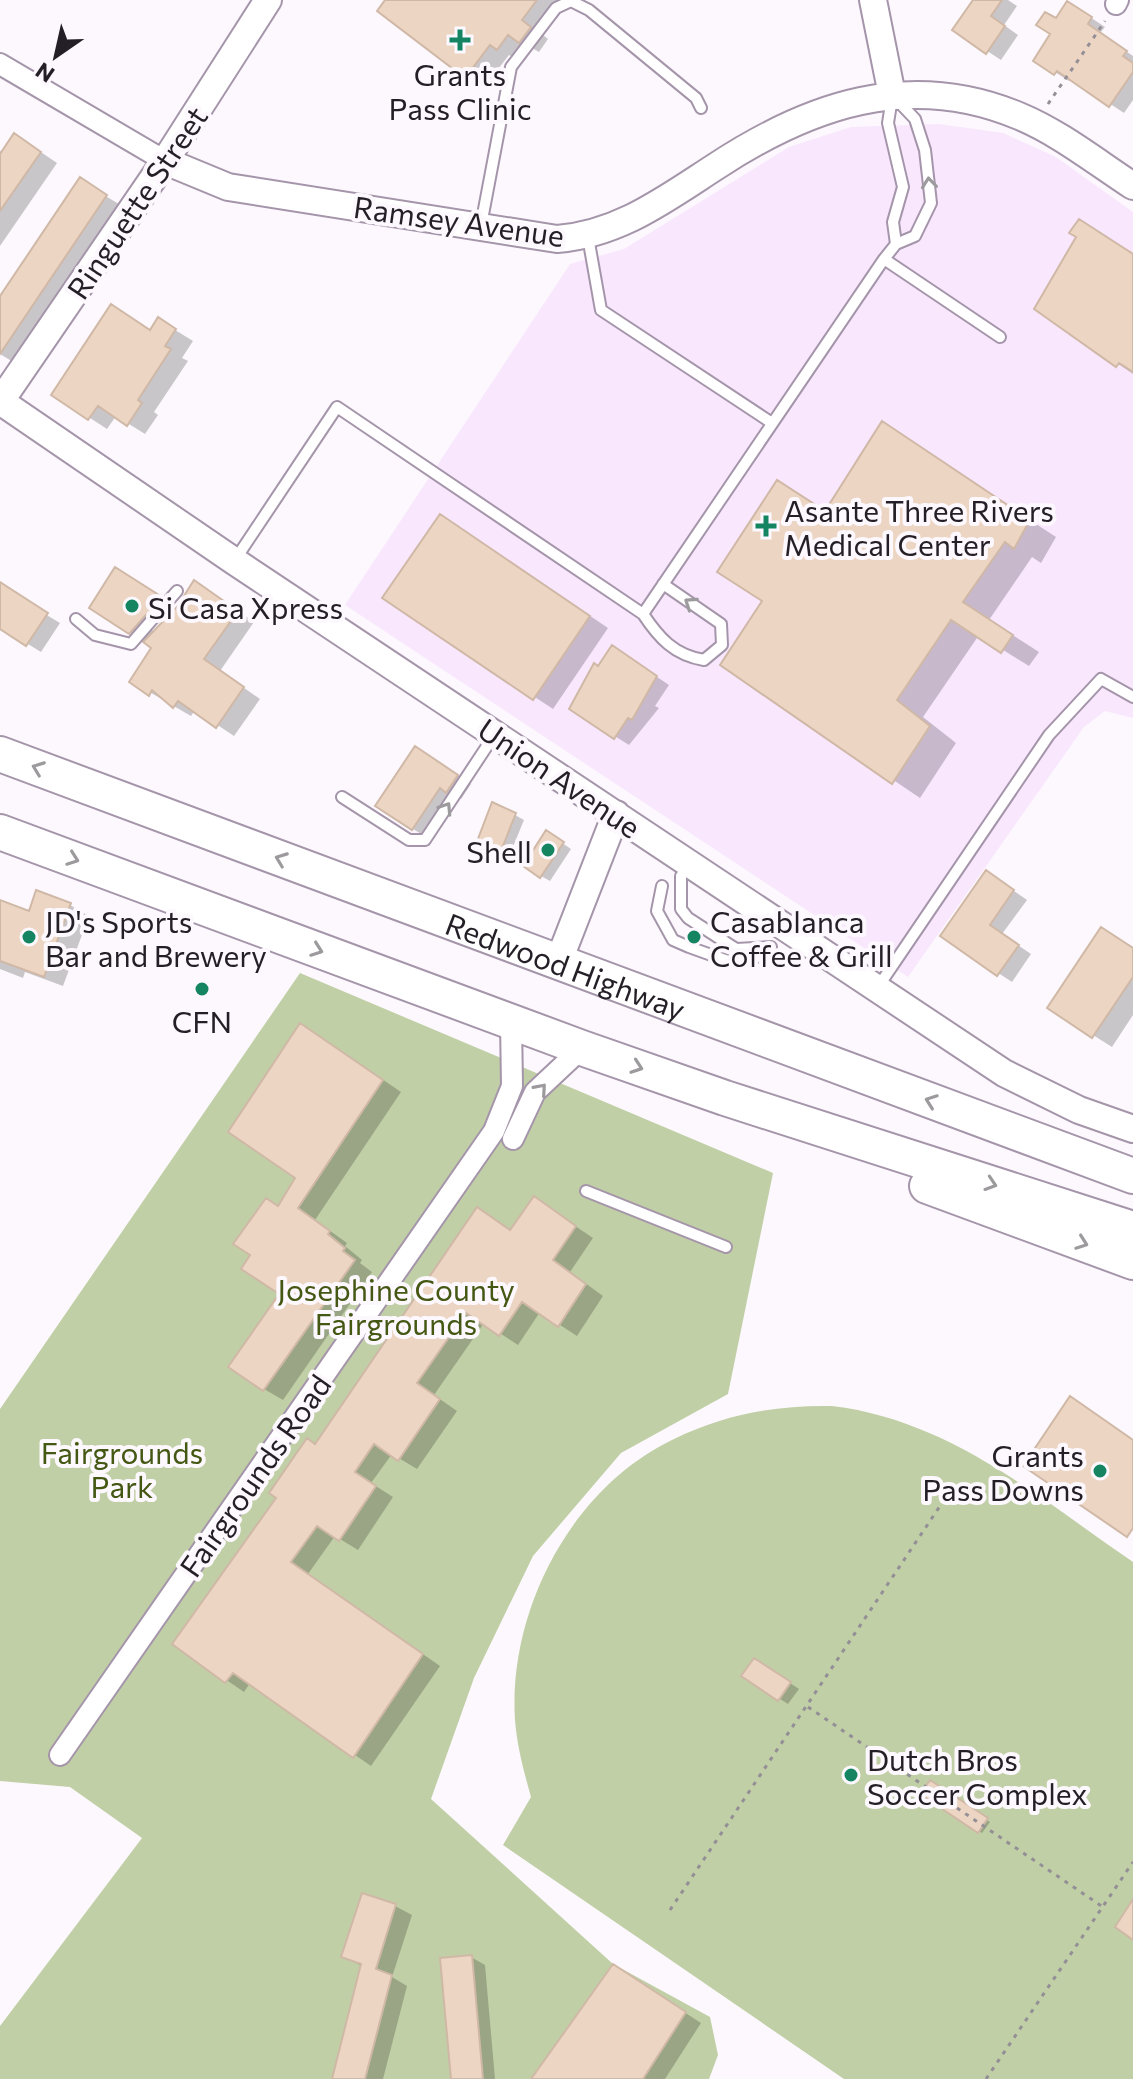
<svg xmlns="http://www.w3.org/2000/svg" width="1133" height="2079" viewBox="0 0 1133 2079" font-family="Commissioner,sans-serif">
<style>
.built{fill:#f9e7fe}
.green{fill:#c0cfa6}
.shadow{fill:#0003}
.building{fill:#edd5c3;stroke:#d0b8a7;stroke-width:2}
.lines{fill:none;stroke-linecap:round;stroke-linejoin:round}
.service-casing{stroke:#a595aa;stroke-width:14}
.minor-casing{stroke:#a595aa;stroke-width:24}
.tertiary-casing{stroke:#a595aa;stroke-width:30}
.trunk-casing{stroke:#a595aa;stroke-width:38}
.path{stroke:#948f96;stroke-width:3;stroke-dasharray:4 6;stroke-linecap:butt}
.service{stroke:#fff;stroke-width:10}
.minor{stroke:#fff;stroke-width:20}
.tertiary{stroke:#fff;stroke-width:26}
.trunk{stroke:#fff;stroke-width:34}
.oneway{stroke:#9c9a9d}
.poi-dot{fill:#158461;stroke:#fcf8fd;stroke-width:3}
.labels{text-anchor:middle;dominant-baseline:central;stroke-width:8;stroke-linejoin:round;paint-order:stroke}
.poi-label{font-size:30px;fill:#241e26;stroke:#fcf8fd;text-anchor:start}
.street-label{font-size:30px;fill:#241e26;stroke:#fcf8fd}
.park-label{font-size:30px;fill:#445713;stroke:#fcf8fd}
</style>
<rect width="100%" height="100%" fill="#fcf8fd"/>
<!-- built -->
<path class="built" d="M939,124L1003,133L1056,157L1133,212V718L1105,711L1084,727L908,977L345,605L570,264L624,249L789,147L851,127Z"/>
<!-- green -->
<path class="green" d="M300,973L773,1173L728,1394L621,1453L533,1556L474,1678L431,1799L613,1964L710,2017L718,2055L709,2079H0V2026L142,1838L70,1787L0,1781V1409Z
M832,1406C950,1420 1039,1498 1133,1562V2079H844L503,1845L531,1797C524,1772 517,1746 515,1720C508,1610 572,1487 674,1439C725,1414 776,1405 832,1406Z"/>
<!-- shadow -->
<path class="shadow" d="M388,0H564L539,32L548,39L539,52L527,45L516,59L509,55L484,87L380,10Z
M975,0H1008L1017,6L1004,25L1018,35L1001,60L955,30Z
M1081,11L1105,27L1100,33L1133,56V100L1124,113L1071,78L1069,81L1036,60L1053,34L1057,20Z
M32,146L57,163L0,246V151Z
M97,191L124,207L18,365L0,354V300Z
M1078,237L1133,255V374L1037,309Z
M159,320L193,341L182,358L188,361L154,412L158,415L145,434L116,416L107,429L53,394L151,332Z
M882,424L1056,537L1041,563L1032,557L989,620L1039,652L1029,666L979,635L923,717L956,743L920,798L723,665Z
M459,527L608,628L553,709L385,598Z
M130,577L174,606L152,630L155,633L212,593L254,622L220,671L260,699L234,736L195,710L191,716L132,682L154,647L130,632Z
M0,587L60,623L41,652L0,627Z
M626,656L669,685L655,706L659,708L629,745L572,709L599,668Z
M429,756L471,784L461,799L454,795L426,837L413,829Z
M515,815L524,820L506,864L484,856Z
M555,838L571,849L550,881L541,876Z
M1000,881L1027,900L1002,934L1031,954L1012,982L942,936Z
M0,902L30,913L70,905L89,916L63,986L25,972L23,978L0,969Z
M1133,949V1015L1112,1047L1050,1008Z
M319,1036L401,1092L315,1220L347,1243L345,1246L362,1260L360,1263L372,1272L283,1400L264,1389L281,1293L279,1208L298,1177Z
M535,1199L593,1238L570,1272L603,1296L577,1336L540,1312L518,1345L484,1323L434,1395L457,1411L417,1469L392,1454L371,1483L393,1497L358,1550L335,1536L308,1574L440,1666L371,1766L250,1683L244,1692L174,1644L316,1445L511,1231Z
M763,1665L799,1689L788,1704L744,1676Z
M930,1782L990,1822L982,1833L923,1794Z
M395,1906L412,1915L392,1977L407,1986L383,2079H334L363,1967L344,1956Z
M471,1957L485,1965L495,2079H453Z
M613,1966L701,2023L665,2079H534Z"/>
<!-- building -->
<path class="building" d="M385,0H537L522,20L531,27L519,43L508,35L497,50L490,45L465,78L377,11Z
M973,0H1002L991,16L1005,26L986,54L952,30Z
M1067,1L1092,17L1088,24L1127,51L1123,56L1133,63V72L1109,107L1057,71L1054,75L1033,61L1050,34L1036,25L1045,12L1056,18Z
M14,133L41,152L0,211V154Z
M80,177L107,195L0,354V296Z
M1079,219L1133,254V372L1119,363L1116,367L1034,309L1076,237L1069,233Z
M111,304L150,330L158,317L176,329L165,346L171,349L138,400L142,403L127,426L98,406L88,420L51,395Z
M882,421L1030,520L1014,549L1005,542L963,602L1013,635L1001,653L951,620L897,700L930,726L892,784L720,665L762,601L717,572L777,480L825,511Z
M440,514L590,616L533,700L382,598Z
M115,567L162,597L129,634L89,608Z
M194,580L238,611L204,659L244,687L216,728L178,701L173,708L152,690L149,696L129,682L151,648L143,642L177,607Z
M0,582L48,613L26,646L0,629Z
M612,645L657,676L632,720L628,718L614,739L569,709L594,663L598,666Z
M415,746L458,775L446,793L440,788L412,830L375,806Z
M492,802L516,813L497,861L473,852Z
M546,830L564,842L540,878L523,866Z
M986,870L1014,890L990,925L1019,945L997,976L940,936Z
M36,890L71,903L44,977L0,961V900L29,911Z
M1101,927L1133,948V977L1092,1038L1047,1008Z
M300,1023L383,1080L298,1208L330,1231L328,1234L345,1248L343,1251L355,1260L263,1391L228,1367L279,1294L241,1269L250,1255L233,1244L266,1198L278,1206L295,1178L228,1132Z
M534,1196L576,1226L553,1260L586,1284L558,1327L522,1302L499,1336L466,1313L417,1383L440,1399L398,1461L374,1444L355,1472L376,1486L339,1541L317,1526L291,1562L423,1654L353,1758L233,1673L225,1683L172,1644L276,1498L269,1493L307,1438L315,1444L477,1207L510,1230Z
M1070,1396L1133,1440V1528L1127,1537L1023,1466Z
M754,1658L791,1682L778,1701L741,1676Z
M930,1780L988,1818L978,1833L920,1794Z
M362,1893L396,1904L376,1969L392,1975L365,2079H332L361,1964L341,1957Z
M1133,1899V1940L1115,1927Z
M472,1955L483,2079H451L440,1958Z
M613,1964L686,2012L643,2079H531Z"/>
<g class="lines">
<!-- service casing -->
<g class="service-casing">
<path id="service" d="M892,98L888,123L903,187L893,222L896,244
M481,225L511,67L556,8L571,1L589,10L696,98L701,108
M588,237L601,310L772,423
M884,259L1000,337
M235,560L337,407L643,614L884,259L896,244L915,236L931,203L925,150L915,119L896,99
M643,614C659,638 674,655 704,660L722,645L721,624L663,584
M76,619L95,635L131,644L177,591
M342,797L409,840H425L495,734
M681,876V909L688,918L736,949L771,947
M662,886L657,911L673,940L689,947L728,961L763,956L771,947
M878,987L1049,735L1101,679L1133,697
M586,1191L726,1247"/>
</g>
<!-- minor casing -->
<g class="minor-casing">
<path id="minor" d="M1116,4L1118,0
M0,64L165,161
M513,1139L535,1092L582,1048
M60,1755L494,1131L512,1086L511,1022"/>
</g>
<!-- tertiary casing -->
<g class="tertiary-casing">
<path id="tertiary" d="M873,0L892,95
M165,161L228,187L557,239C619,234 664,200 715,167C809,105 909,70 1019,116C1060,133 1096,162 1133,186
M0,401L234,561L1004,1073L1079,1110L1133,1129
M0,402L165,161L268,0
M558,963L616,814"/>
</g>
<!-- trunk casing -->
<g class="trunk-casing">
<g id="trunk">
<path id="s1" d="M0,754L1133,1176"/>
<path d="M0,832L582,1048L725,1098L1133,1229"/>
<path d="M927,1186L1133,1262"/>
</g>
</g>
<!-- path -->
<path class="path" d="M1048,104L1105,21
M808,1707L1103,1907
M670,1910L942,1503
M986,2079L1133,1862"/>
<!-- service -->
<use href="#service" class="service"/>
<!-- minor -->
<use href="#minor" class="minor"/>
<!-- tertiary -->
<use href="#tertiary" class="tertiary"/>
<!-- trunk -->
<use href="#trunk" class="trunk"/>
</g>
<!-- one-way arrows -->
<defs><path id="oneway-chevron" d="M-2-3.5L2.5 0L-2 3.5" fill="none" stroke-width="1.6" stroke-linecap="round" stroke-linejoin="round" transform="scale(2)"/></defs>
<g class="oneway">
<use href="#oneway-chevron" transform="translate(929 183) rotate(-96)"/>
<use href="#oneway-chevron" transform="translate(690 603) rotate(-146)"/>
<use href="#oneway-chevron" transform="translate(38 768) rotate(-159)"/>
<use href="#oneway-chevron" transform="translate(446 808) rotate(-57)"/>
<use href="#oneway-chevron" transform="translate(73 859) rotate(20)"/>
<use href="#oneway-chevron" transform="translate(281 859) rotate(-159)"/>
<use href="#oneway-chevron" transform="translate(317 950) rotate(20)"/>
<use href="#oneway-chevron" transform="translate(637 1067) rotate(19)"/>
<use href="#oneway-chevron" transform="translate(541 1089) rotate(-49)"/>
<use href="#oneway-chevron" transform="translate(931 1101) rotate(-160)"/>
<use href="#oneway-chevron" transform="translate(991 1184) rotate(18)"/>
<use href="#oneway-chevron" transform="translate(1082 1243) rotate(20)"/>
</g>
<!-- markers -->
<g class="poi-dot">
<path d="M456 28h8v8h8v8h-8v8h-8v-8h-8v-8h8z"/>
<path d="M762 514h8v8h8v8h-8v8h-8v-8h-8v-8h8z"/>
<circle cx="132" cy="606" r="8"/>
<circle cx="548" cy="850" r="8"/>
<circle cx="29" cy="937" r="8"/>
<circle cx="694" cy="937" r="8"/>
<circle cx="202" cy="989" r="8"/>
<circle cx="1100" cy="1471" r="8"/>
<circle cx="851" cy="1775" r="8"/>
</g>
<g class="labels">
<!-- poi labels -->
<g class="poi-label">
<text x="460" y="73" text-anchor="middle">Grants<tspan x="460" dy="34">Pass Clinic</tspan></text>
<text x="784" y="509">Asante Three Rivers<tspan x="784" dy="34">Medical Center</tspan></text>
<text x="148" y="606">Si Casa Xpress</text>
<text x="532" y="850" text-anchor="end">Shell</text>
<text x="45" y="920">JD's Sports<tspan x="45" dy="34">Bar and Brewery</tspan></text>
<text x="710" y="920">Casablanca<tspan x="710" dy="34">Coffee &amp; Grill</tspan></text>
<text x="202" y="1020" text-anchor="middle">CFN</text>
<text x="1084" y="1454" text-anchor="end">Grants<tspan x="1084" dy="34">Pass Downs</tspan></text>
<text x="867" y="1758">Dutch Bros<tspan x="867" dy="34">Soccer Complex</tspan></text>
</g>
<!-- street labels -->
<g class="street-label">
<text transform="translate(136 202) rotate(-56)">Ringuette Street</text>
<text transform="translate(459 220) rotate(8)">Ramsey Avenue</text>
<text transform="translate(560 777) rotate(34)">Union Avenue</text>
<text stroke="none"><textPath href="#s1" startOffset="604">Redwood Highway</textPath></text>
<text transform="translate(254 1475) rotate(-55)">Fairgrounds Road</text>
</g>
<!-- park labels -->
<g class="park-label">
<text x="396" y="1288">Josephine County<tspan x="396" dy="34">Fairgrounds</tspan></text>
<text x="122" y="1451">Fairgrounds<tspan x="122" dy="34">Park</tspan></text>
</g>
</g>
<!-- north arrow -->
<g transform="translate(56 56) rotate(214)" stroke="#fcf8fd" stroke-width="6" paint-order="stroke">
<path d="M0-6L14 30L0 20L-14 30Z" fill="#241e26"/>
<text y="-12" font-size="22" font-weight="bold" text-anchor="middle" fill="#241e26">N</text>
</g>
</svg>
